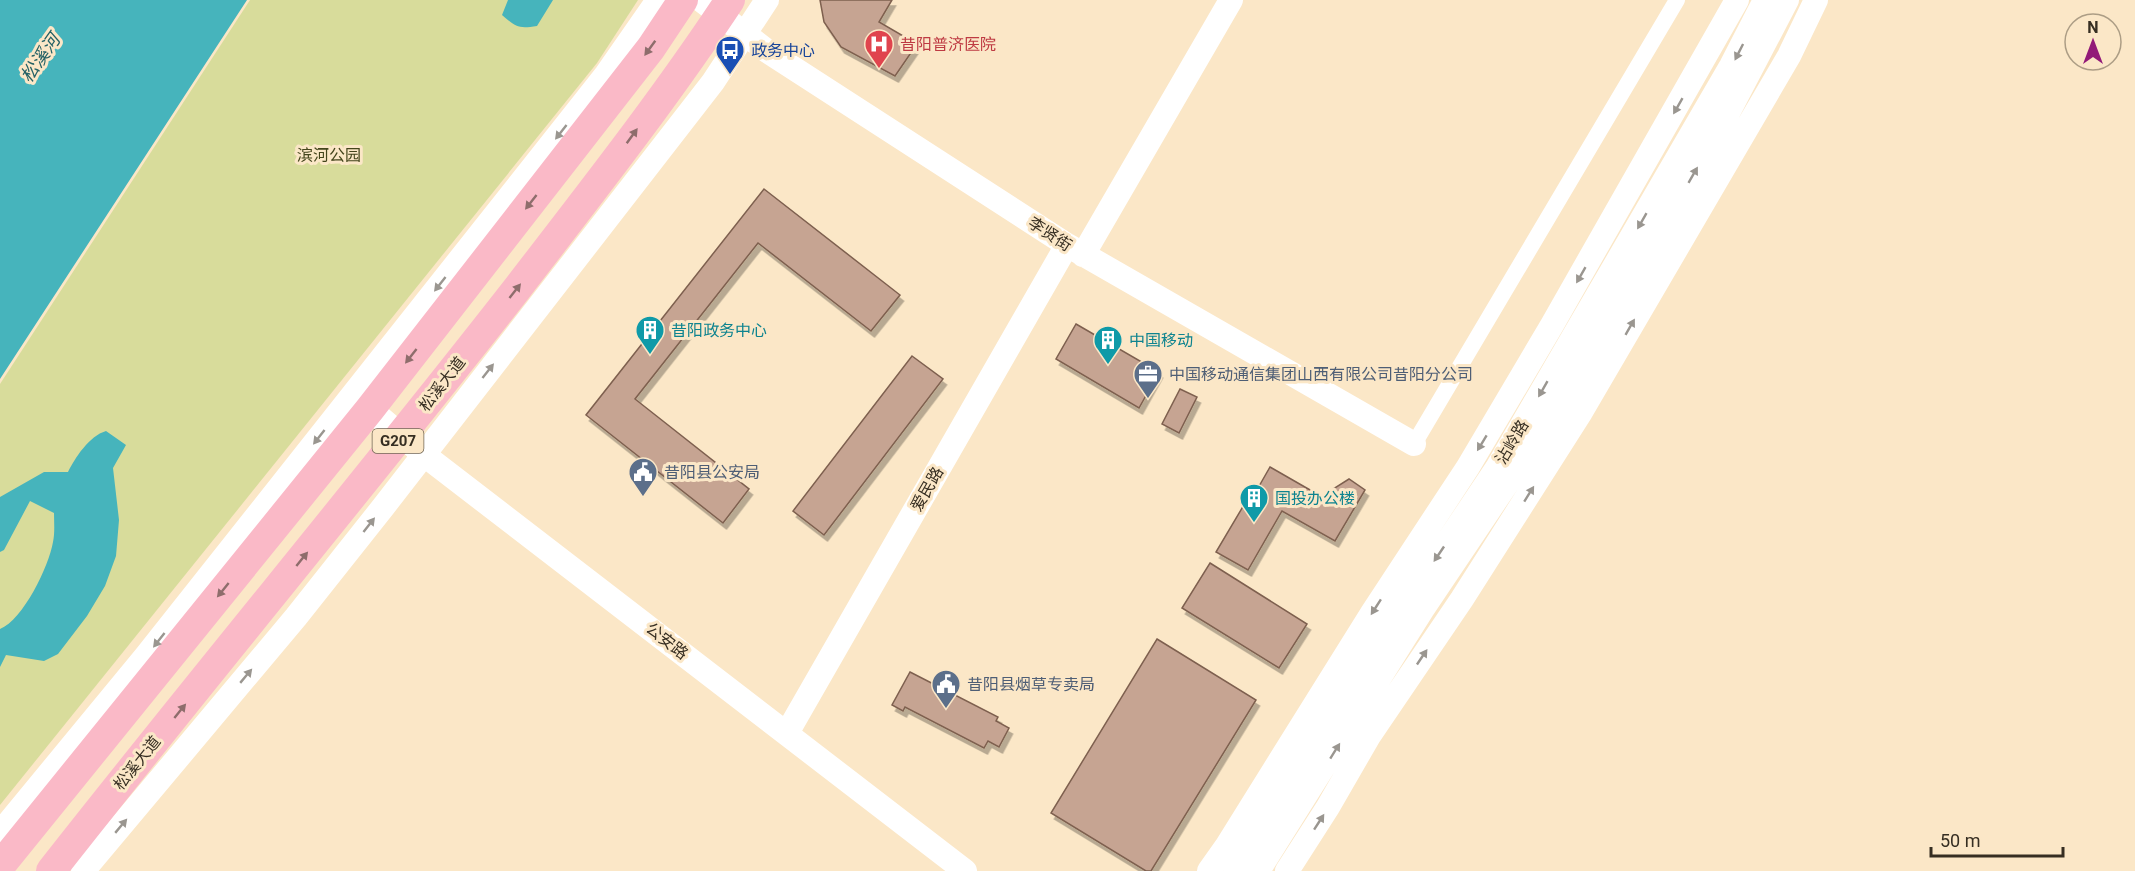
<svg xmlns="http://www.w3.org/2000/svg" width="2135" height="871" viewBox="0 0 2135 871" font-family="Roboto,'Noto Sans SC',sans-serif">
<style>
.green{fill:#d8dc9b}
.water{fill:#46b4bc}
.building{fill:#c6a492;stroke:#7e604f;stroke-width:1.5;filter:url(#shadow)}
.lines{fill:none;stroke-linecap:round;stroke-linejoin:round}
.street{stroke:#fff;stroke-width:16}
.secondary{stroke:#fff;stroke-width:24}
.highway{stroke:#fab9c7;stroke-width:30}
.oneway{fill:#8e6d6c}
.oneway2{fill:#9a9690}
.labels{text-anchor:middle;dominant-baseline:central;stroke-width:6;stroke-linejoin:round;paint-order:stroke}
.shield{fill:#fbe7c7;stroke:#716654;stroke-width:1.5}
.shield-label{font-size:15px;font-weight:bold;fill:#362e22}
.health-label{font-size:16px;fill:#be3a42;stroke:#fbe7c7;text-anchor:start}
.transit-label{font-size:16px;fill:#164399;stroke:#fbe7c7;text-anchor:start}
.park-label{font-size:16px;fill:#44451c;stroke:#fbe7c7}
.street-label{font-size:16px;fill:#362e22;stroke:#fbe7c7}
.culture-label{font-size:16px;fill:#0d838f;stroke:#fbe7c7;text-anchor:start}
.service-label{font-size:16px;fill:#4e5e75;stroke:#fbe7c7;text-anchor:start}
.water-label{font-size:18px;font-style:italic;fill:#246165;stroke:#fbe7c7}
</style>
<defs>
<filter id="shadow"><feDropShadow dx="3.5" dy="6" stdDeviation="0" flood-color="#0004"/></filter>
</defs>
<rect width="100%" height="100%" fill="#fbe7c7"/>
<!-- green -->
<path class="green" d="M250,0H638L597,63L0,805V384Z"/>
<!-- water -->
<path class="water" d="M0,0H247L0,379Z
M508,0H553L537,26C518,29 516,27 502,15Z
M106,431L126,445L113,468L119,520L116,556L105,586L87,616L58,654L44,661L6,655L0,667V629C23,620 49,566 53,542C55,533 54,522 54,513L30,501L4,550L0,552V497L44,472H68C75,458 89,436 106,431Z"/>
<!-- building -->
<path class="building" d="M820,0H892L879,22L917,44L895,76L841,47L824,22Z
M764,189L900,295L871,331L758,243L635,399L749,489L723,523L586,415Z
M1076,324L1159,372L1139,408L1056,359Z
M912,356L943,379L824,535L793,511Z
M1180,389L1197,397L1179,433L1162,424Z
M1270,467L1324,498L1333,489L1349,479L1365,490L1335,541L1282,511L1248,570L1216,552L1251,493L1254,495Z
M1210,563L1307,624L1279,668L1182,608Z
M1157,639L1256,700L1151,871H1146L1051,813Z
M910,672L998,717L996,721L1009,728L999,747L988,741L984,748L905,707L903,711L892,705Z"/>
<g class="lines">
<!-- street -->
<path class="street" d="M1414,444L1677,0"/>
<!-- secondary -->
<path class="secondary" d="M701,0L767,51L1067,245L1414,444
M1083,255L1231,0
M370,409L423,454L965,871
M787,733L1067,245
M0,833L146,656L605,76L658,0
M83,871L296,617L384,506L713,82L767,0
M1209,871L1226,847L1372,613L1468,467L1552,325L1737,0
M1236,871L1278,808L1379,644L1497,468L1731,66L1765,0
M1258,871L1422,610L1561,403L1717,134L1787,0
M1287,871L1328,807L1369,736L1462,599L1581,412L1789,56L1816,0"/>
<!-- highway -->
<path class="highway" d="M0,866L370,409L651,48L683,0
M51,871C204,676 363,486 516,290C589,195 664,100 730,0"/>
</g>
<!-- one-way arrows -->
<defs><path id="oneway-solid" d="M-6-.8H1V-3.2L6.5 0L1 3.2V.8H-6Z" transform="scale(1.5)"/></defs>
<g class="oneway">
<use href="#oneway-solid" transform="translate(650 48) rotate(126)"/>
<use href="#oneway-solid" transform="translate(632 136) rotate(-54)"/>
<use href="#oneway-solid" transform="translate(531 202) rotate(128)"/>
<use href="#oneway-solid" transform="translate(515 291) rotate(-52)"/>
<use href="#oneway-solid" transform="translate(411 356) rotate(128)"/>
<use href="#oneway-solid" transform="translate(302 559) rotate(-51)"/>
<use href="#oneway-solid" transform="translate(223 590) rotate(129)"/>
<use href="#oneway-solid" transform="translate(180 711) rotate(-51)"/>
</g>
<g class="oneway2">
<use href="#oneway-solid" transform="translate(1739 52) rotate(117)"/>
<use href="#oneway-solid" transform="translate(1678 106) rotate(120)"/>
<use href="#oneway-solid" transform="translate(561 132) rotate(128)"/>
<use href="#oneway-solid" transform="translate(1693 175) rotate(-60)"/>
<use href="#oneway-solid" transform="translate(1642 221) rotate(120)"/>
<use href="#oneway-solid" transform="translate(1581 275) rotate(120)"/>
<use href="#oneway-solid" transform="translate(440 284) rotate(128)"/>
<use href="#oneway-solid" transform="translate(1630 327) rotate(-60)"/>
<use href="#oneway-solid" transform="translate(488 371) rotate(-52)"/>
<use href="#oneway-solid" transform="translate(1543 389) rotate(120)"/>
<use href="#oneway-solid" transform="translate(319 437) rotate(128)"/>
<use href="#oneway-solid" transform="translate(1482 443) rotate(121)"/>
<use href="#oneway-solid" transform="translate(1529 494) rotate(-58)"/>
<use href="#oneway-solid" transform="translate(369 525) rotate(-52)"/>
<use href="#oneway-solid" transform="translate(1439 554) rotate(124)"/>
<use href="#oneway-solid" transform="translate(1376 607) rotate(123)"/>
<use href="#oneway-solid" transform="translate(159 640) rotate(128)"/>
<use href="#oneway-solid" transform="translate(1422 657) rotate(-56)"/>
<use href="#oneway-solid" transform="translate(246 676) rotate(-50)"/>
<use href="#oneway-solid" transform="translate(1335 751) rotate(-58)"/>
<use href="#oneway-solid" transform="translate(1319 822) rotate(-57)"/>
<use href="#oneway-solid" transform="translate(121 826) rotate(-50)"/>
</g>
<!-- icons -->
<defs>
<g id="hospital-pin" transform="scale(1.5)"><path d="M0 17L-7.5 6A9.5 9.5 0 1 1 7.5 6Z" fill="#e0444e" stroke="#fbe7c7"/><path d="M-5-5h3v3.5h4V-5h3V5h-3V1.5h-4V5h-3Z" fill="#fff"/></g>
<g id="bus-pin" transform="scale(1.5)"><path d="M0 17L-7.5 6A9.5 9.5 0 1 1 7.5 6Z" fill="#1a4fb4" stroke="#fbe7c7"/><path d="M-5-6H5V4H4V6H2V4H-2V6H-4V4H-5ZM-3.5-4V0h7V-4ZM-3.5 1.2v1.5H-2V1.2ZM2 1.2v1.5H3.5V1.2Z" fill="#fff"/></g>
<g id="building-pin" transform="scale(1.5)"><path d="M0 17L-7.5 6A9.5 9.5 0 1 1 7.5 6Z" fill="#0f9aa8" stroke="#fbe7c7"/><path d="M-4-6H4V6H1V3H-1V6H-4ZM-2.5-4.3h1.7v1.8h-1.7ZM.8-4.3h1.7v1.8H.8ZM-2.5-1h1.7V.8h-1.7ZM.8-1h1.7V.8H.8Z" fill="#fff"/></g>
<g id="office-pin" transform="scale(1.5)"><path d="M0 17L-7.5 6A9.5 9.5 0 1 1 7.5 6Z" fill="#5c6f8a" stroke="#fbe7c7"/><path d="M-6-3h4V-5.5h4V-3h4V5H-6ZM-1-4.5V-3h2v-1.5ZM-6 0V1H6V0Z" fill="#fff"/></g>
<g id="civic-pin" transform="scale(1.5)"><path d="M0 17L-7.5 6A9.5 9.5 0 1 1 7.5 6Z" fill="#5c6f8a" stroke="#fbe7c7"/><path d="M-.6-6.5H3V-4.5H.6V-3L4-1V1h2V6H-6V1h2V-1L-.6-3ZM-1.2 2.5V6h2.4V2.5Z" fill="#fff"/></g>
</defs>
<g fill-rule="evenodd">
<use href="#hospital-pin" x="879" y="44"/>
<use href="#bus-pin" x="730" y="50"/>
<use href="#building-pin" x="650" y="330"/>
<use href="#building-pin" x="1108" y="340"/>
<use href="#office-pin" x="1148" y="374"/>
<use href="#civic-pin" x="643" y="472"/>
<use href="#building-pin" x="1254" y="498"/>
<use href="#civic-pin" x="946" y="684"/>
</g>
<g class="labels">
<!-- shield labels -->
<rect class="shield" x="372.5" y="429" width="51" height="24" rx="4.5"/>
<g class="shield-label">
<text x="398" y="441">G207</text>
</g>
<!-- health labels -->
<g class="health-label">
<text x="900" y="44">昔阳普济医院</text>
</g>
<!-- transit labels -->
<g class="transit-label">
<text x="751" y="50">政务中心</text>
</g>
<!-- park labels -->
<g class="park-label">
<text x="329" y="155">滨河公园</text>
</g>
<!-- street labels -->
<g class="street-label">
<text transform="translate(1050 234) rotate(33)">李贤街</text>
<text transform="translate(442 384) rotate(-52)">松溪大道</text>
<text transform="translate(1512 442) rotate(-59)">沾岭路</text>
<text transform="translate(927 489) rotate(-60)">爱民路</text>
<text transform="translate(667 641) rotate(38)">公安路</text>
<text transform="translate(137 763) rotate(-51)">松溪大道</text>
</g>
<!-- culture labels -->
<g class="culture-label">
<text x="671" y="330">昔阳政务中心</text>
<text x="1129" y="340">中国移动</text>
<text x="1275" y="498">国投办公楼</text>
</g>
<!-- service labels -->
<g class="service-label">
<text x="1169" y="374">中国移动通信集团山西有限公司昔阳分公司</text>
<text x="664" y="472">昔阳县公安局</text>
<text x="967" y="684">昔阳县烟草专卖局</text>
</g>
<!-- water labels -->
<g class="water-label">
<text transform="translate(40 58) rotate(-55)">松溪河</text>
</g>
</g>
<!-- north arrow -->
<g transform="translate(2093 42)"><circle r="28" fill="#fbe7c7" stroke="#ac9d85" stroke-width="1.5"/>
<path d="M0-4.5L10 22L0 15L-10 22Z" fill="#921a78"/>
<text y="-9" font-size="16" font-weight="bold" text-anchor="middle" fill="#362e22">N</text>
</g>
<!-- scale -->
<path d="M1931 847v9h132v-9" fill="none" stroke="#362e22" stroke-width="3"/>
<text x="1940" y="847" font-size="18" fill="#362e22" stroke="#fbe7c7" stroke-width="4.5" paint-order="stroke">50 m</text>
</svg>
